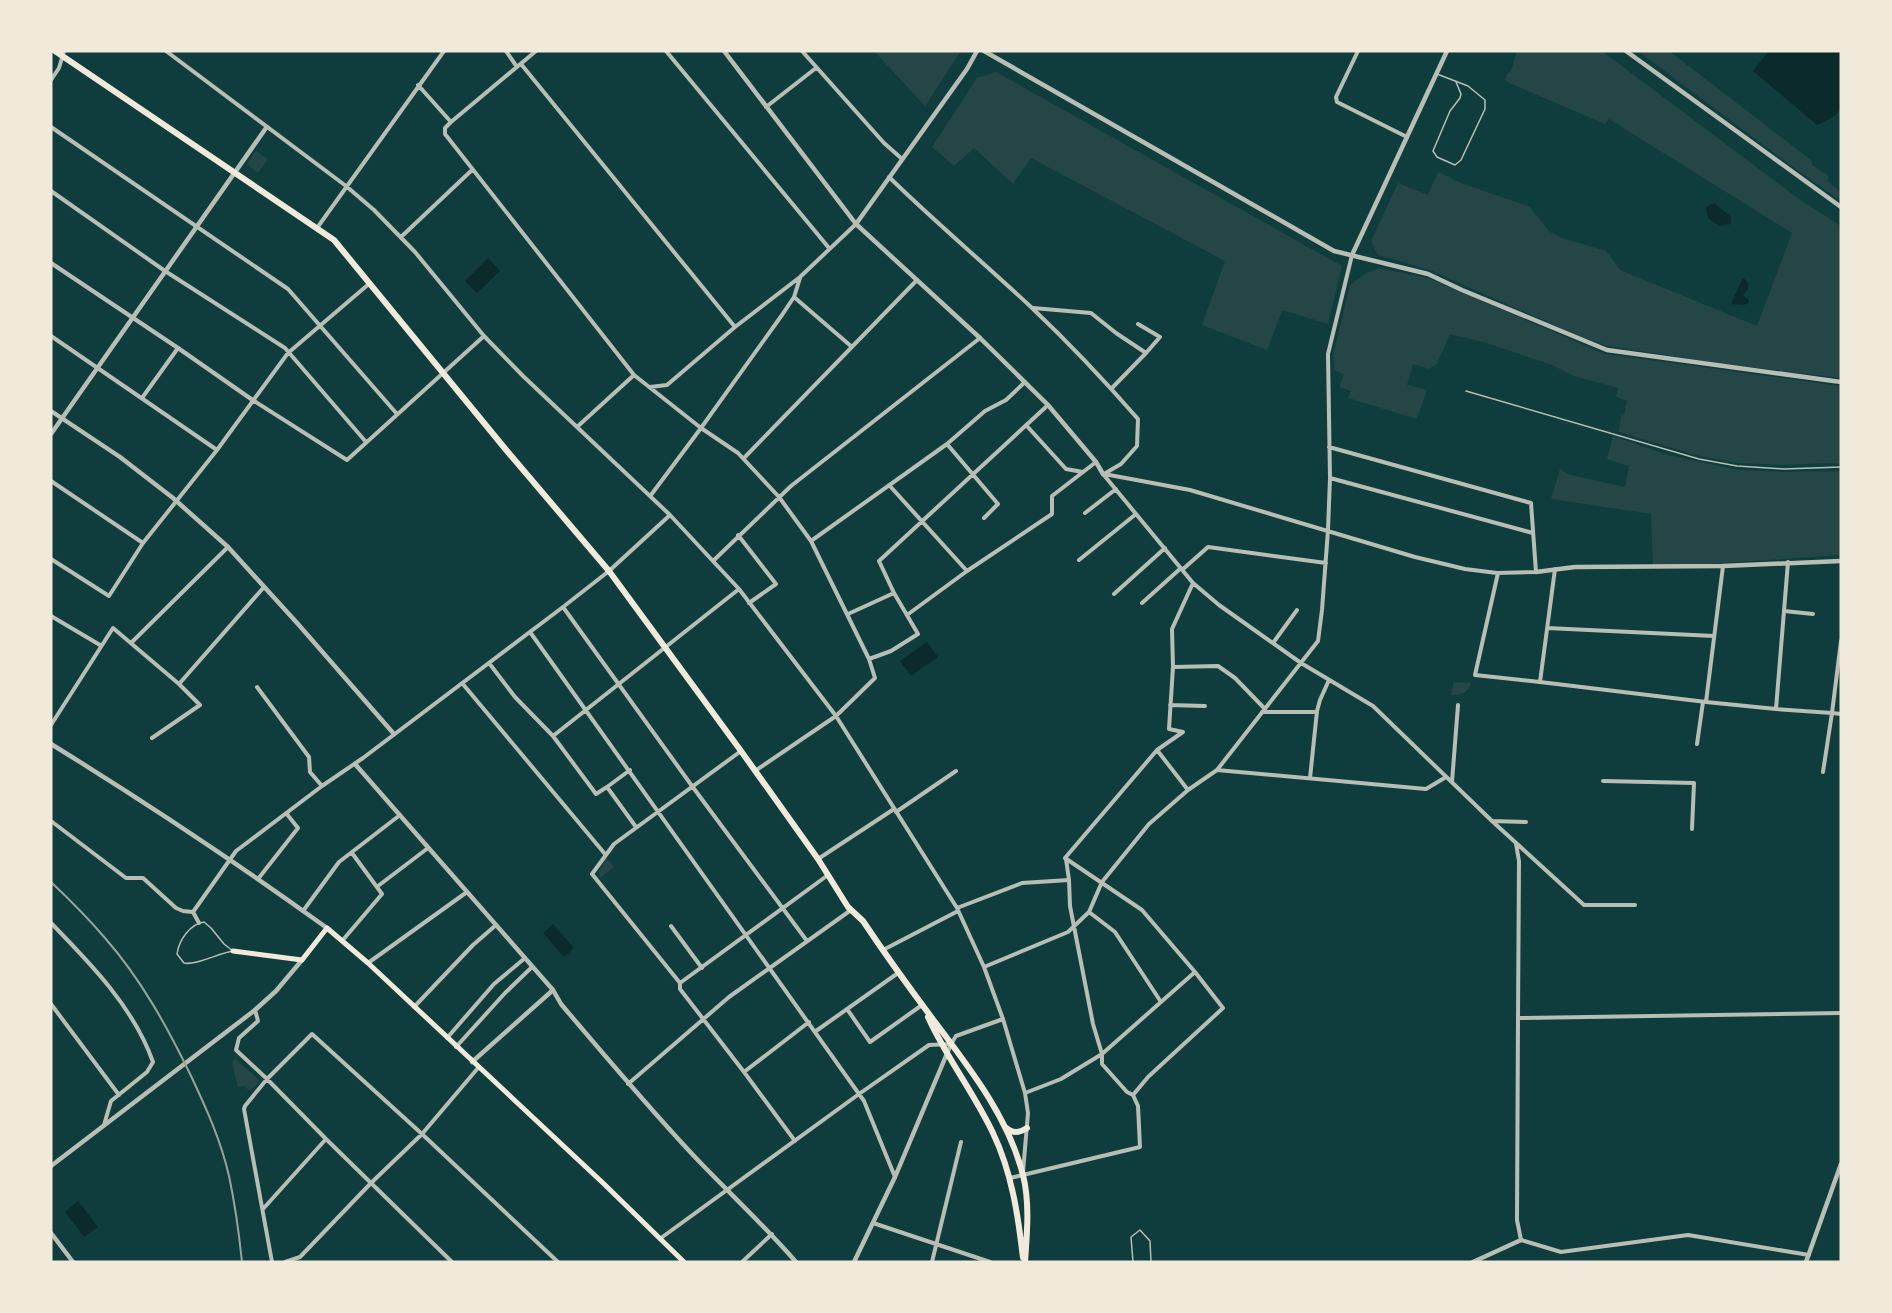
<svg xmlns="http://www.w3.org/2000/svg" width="1892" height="1313" viewBox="0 0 1892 1313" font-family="'Open Sans',sans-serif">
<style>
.green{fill:#244646}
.water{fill:#0a2a2b}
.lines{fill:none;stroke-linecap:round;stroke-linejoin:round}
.service{stroke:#b8beb3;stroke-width:1.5}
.minor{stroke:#b8beb3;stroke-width:4}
.tertiary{stroke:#b8beb3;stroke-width:4.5}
.secondary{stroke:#f1e9da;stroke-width:5}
.trunk{stroke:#f1e9da;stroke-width:6}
.rail{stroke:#97a49c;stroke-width:2}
</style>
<rect width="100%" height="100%" fill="#0f3d3e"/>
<!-- green -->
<path class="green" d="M874,51H961L925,106Z
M1517,51H1602L1799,199L1841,226V378L1722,364L1608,346L1576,335L1430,270L1378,255L1371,241L1398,183L1428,195L1438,172L1461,183L1530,207L1550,232L1562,238L1606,251L1620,270L1757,326L1792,233L1609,119L1605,124L1505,81L1507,75L1511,71Z
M1638,51H1669L1686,64L1811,160L1812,165L1829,176L1827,181L1841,192V201L1790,165Z
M996,72L1342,266L1328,324L1282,310L1267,350L1202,325L1225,261L1031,158L1013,184L974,148L954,166L932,147L977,78Z
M256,151L268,159L258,173L247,164Z
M1379,268L1428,278L1605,354L1841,386V464L1826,463L1783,465L1738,463L1699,456L1619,432L1621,416L1624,415L1627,401L1616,397L1618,388L1574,376L1552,365L1483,342L1450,334L1437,364L1429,369L1413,364L1407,385L1427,390L1417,419L1348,398L1351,391L1339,387L1344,374L1334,370L1333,356L1350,285L1365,274Z
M1613,436L1668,455L1737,470L1784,472L1841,471V555L1653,568L1651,514L1551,499L1560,469L1570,475L1625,487L1629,466L1607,459Z
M1454,682L1471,683C1468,693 1460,696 1451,695Z
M607,858L614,867L600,878L599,871Z
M236,1059L260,1081L250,1091L244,1086L238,1087L232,1062Z"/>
<!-- water -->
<path class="water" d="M1769,51H1841V108L1835,116L1817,125L1753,71Z
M1714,203L1731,217V224L1719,226L1708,218L1706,207Z
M488,258L500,271L477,293L465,281Z
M1743,278L1748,282V289L1743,295L1749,300V303L1743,305L1731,304Z
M927,642L938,657L911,676L900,661Z
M553,924L574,948L564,957L543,933Z
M78,1201L98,1227L84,1237L65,1212Z"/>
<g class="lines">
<!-- service -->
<path class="service" d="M1437,74L1468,86L1485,100V109L1461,160L1455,165L1437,157L1433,151L1450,111L1460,98L1461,94L1456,82
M1466,391L1699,459L1737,466L1784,469L1841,467
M204,922L211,928L224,944L233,951C219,953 195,966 184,963L177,954C179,940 190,924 204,922Z
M1133,1262L1131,1237L1140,1230L1150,1241L1151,1262"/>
<!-- minor -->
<path class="minor" d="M166,51L346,186L374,210L415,252L484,336L523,376L670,515L739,589L836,716L957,908L984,967L1003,1019L1025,1093L1028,1113L1023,1172
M506,51L517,67
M536,51L451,122L445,128V134L634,375L701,428L738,453L779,497L811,541L869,659L875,678L836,716L755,771
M666,51L829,248
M802,51L884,143L901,158
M1358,51L1336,97L1337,102L1407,137
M521,64L735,327
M51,80L59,68L64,51
M418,85L451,122
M766,107L816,68
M51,127L288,289L397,414
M889,177C935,222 984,263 1031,307C1069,343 1104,380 1138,419L1137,446L1121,464L1104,474
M51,191L165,271L285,348L366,442
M317,228L444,51
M401,237L472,170
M1352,255L1328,354L1330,478L1328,530L1322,610L1318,641L1217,770L1426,789L1446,777
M794,297L852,347
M1033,308L1091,313L1116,333L1146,353L1112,388
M1138,324L1160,337L1146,353
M51,336L217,450L288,353L370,283
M650,387L667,385L735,327L800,277L856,224
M142,398L178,348
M254,401L347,460L484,336
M1026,425L1066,469L1083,472
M577,427L634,375
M947,444L998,504L984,518
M1329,447L1531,503L1536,572
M744,458L917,280
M1103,474L1193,583L1219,605L1301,663L1373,706L1492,821L1584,905H1635
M1104,474L1190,490L1415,557L1465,569L1497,573L1536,572
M1330,478L1533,533
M51,481L143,543
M889,485L967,571
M651,495L701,428L782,315L794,297L800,278
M1085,513L1116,489
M738,535L776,584L749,603
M811,541L947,444L985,411L1006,400L1025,382
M51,559L109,596L143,543L217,450
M1079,560L1136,514
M713,561L791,486L980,338
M1788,562L1776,709L1832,713L1823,772
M1723,566L1706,702L1776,709
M1555,569L1540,682L1706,702
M1182,570L1208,547L1326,563
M1498,573L1475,675L1540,682
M1114,594L1165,548
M1142,603L1181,568
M563,607L692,786L807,941
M1784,611L1813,614
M848,614L894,593L879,561L1048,405
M907,615L967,571L1052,514V496L1096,462
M51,616L100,645
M1547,628L1714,636
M530,632L864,1101L895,1177
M1841,641L1832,713L1841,714
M131,643L228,547
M1273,643L1297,610
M869,659L891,651L918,634L894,593
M489,663L515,697L553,736L596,794L607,787L636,827
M1173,667L1218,666L1235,678L1265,709
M462,683L605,854
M179,684L264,587
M257,687L309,757L310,772L322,786
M1170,705L1205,706
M1262,712H1317
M51,725L113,628L179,684L200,705L152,738
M553,736L739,589
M1697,744L1703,702
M1157,750L1188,790
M741,751L614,844L592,874L680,983V989L744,1072L795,1141
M1310,778L1317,711L1320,700L1329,680
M1603,781L1694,783L1692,829
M1452,782L1458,705
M607,787L630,770
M896,812L956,771
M51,821L126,878H143L176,908L183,911L193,912L199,923
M1492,821L1526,822
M1516,844L1519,861L1518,1018L1841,1013
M1065,858L1157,750L1183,732L1169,729L1173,667L1172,629L1193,583
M818,859L894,809
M1066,859L1069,880L1070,906L1093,1024L1102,1054V1064L1127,1092L1133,1095
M258,879L298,828L286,813
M378,886L428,848
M957,908L1022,883L1069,880
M303,911L339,862L400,815
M193,912L236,851L322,786L363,758L563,607L609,571L670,515
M1089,912L1115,932L1161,1002
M51,923C91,964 134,1008 153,1062L147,1072L111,1101L104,1125
M671,926L702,968
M342,941L382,894L352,853
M883,950L958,911
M368,963L467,892
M984,967L1068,932L1089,912L1102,882L1149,824L1188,790L1217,770
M680,983L828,875
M51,1004L119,1095
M414,1007L473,945L496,925
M847,1009L870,1042L922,1005
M255,1010L258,1021L239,1038L236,1050L267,1079L312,1034L422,1134L558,1262
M1518,1018L1517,1220L1521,1240L1561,1252L1688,1235L1809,1255
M816,1031L898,973
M447,1038L494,984L525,958
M456,1047L505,993L532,967
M744,1072L809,1022
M628,1084L729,997L851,910
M1025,1093L1061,1079L1102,1054L1195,972
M1010,1178L1140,1147L1138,1106L1133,1095L1148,1077L1223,1008L1195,972L1142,910L1065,858
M263,1209L326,1139L267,1079L245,1106L244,1109L272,1262
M873,1223L990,1262
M661,1238L859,1094L929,1045L951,1044L956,1036L1003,1019
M285,1262L300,1257L371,1183L326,1139
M452,1262L371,1183L422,1134L478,1068
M742,1262L772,1234
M932,1262L961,1142"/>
<!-- tertiary -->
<path class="tertiary" d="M724,51L856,224L980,338L1048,405L1096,462L1103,474
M984,51L1334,251L1428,274L1462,290L1607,350L1841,382
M1626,51L1841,207
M856,224L967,69L977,51
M1352,255L1447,51
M51,263L178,348L254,401
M51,411L120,457L173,498L228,547L298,624L394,734
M51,434L266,128
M1536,572L1575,567L1723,566L1841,561
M51,744C145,802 237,863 327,928
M355,764L553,990
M472,1062L553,990L561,1004C605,1056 648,1107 694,1156C728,1192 764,1225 796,1262
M51,1166L255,1010L276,991L302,960
M51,1233L73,1262
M854,1262L895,1177L951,1044
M1473,1262L1521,1240
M1806,1262L1841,1164"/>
<!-- secondary -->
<path class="secondary" d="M233,951L302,960L327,928L368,963L603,1183L684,1262"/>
<!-- trunk -->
<path class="trunk" d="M55,51L334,240L507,451L609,571L741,751L818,859L848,907L863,921C885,954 908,986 932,1018C968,1066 1008,1116 1023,1175C1030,1203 1027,1234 1025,1262
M928,1017C946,1057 974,1093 993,1133C1012,1173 1018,1215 1023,1258
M1005,1127C1013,1134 1019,1133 1027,1128"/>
<!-- rail -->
<path class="rail" d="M51,882C70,900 88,918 105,938C141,979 168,1028 192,1078C207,1110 221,1141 229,1176C235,1204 239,1233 242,1262"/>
</g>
<!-- border -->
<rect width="1892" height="1313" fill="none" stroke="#f1e9da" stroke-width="105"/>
</svg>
